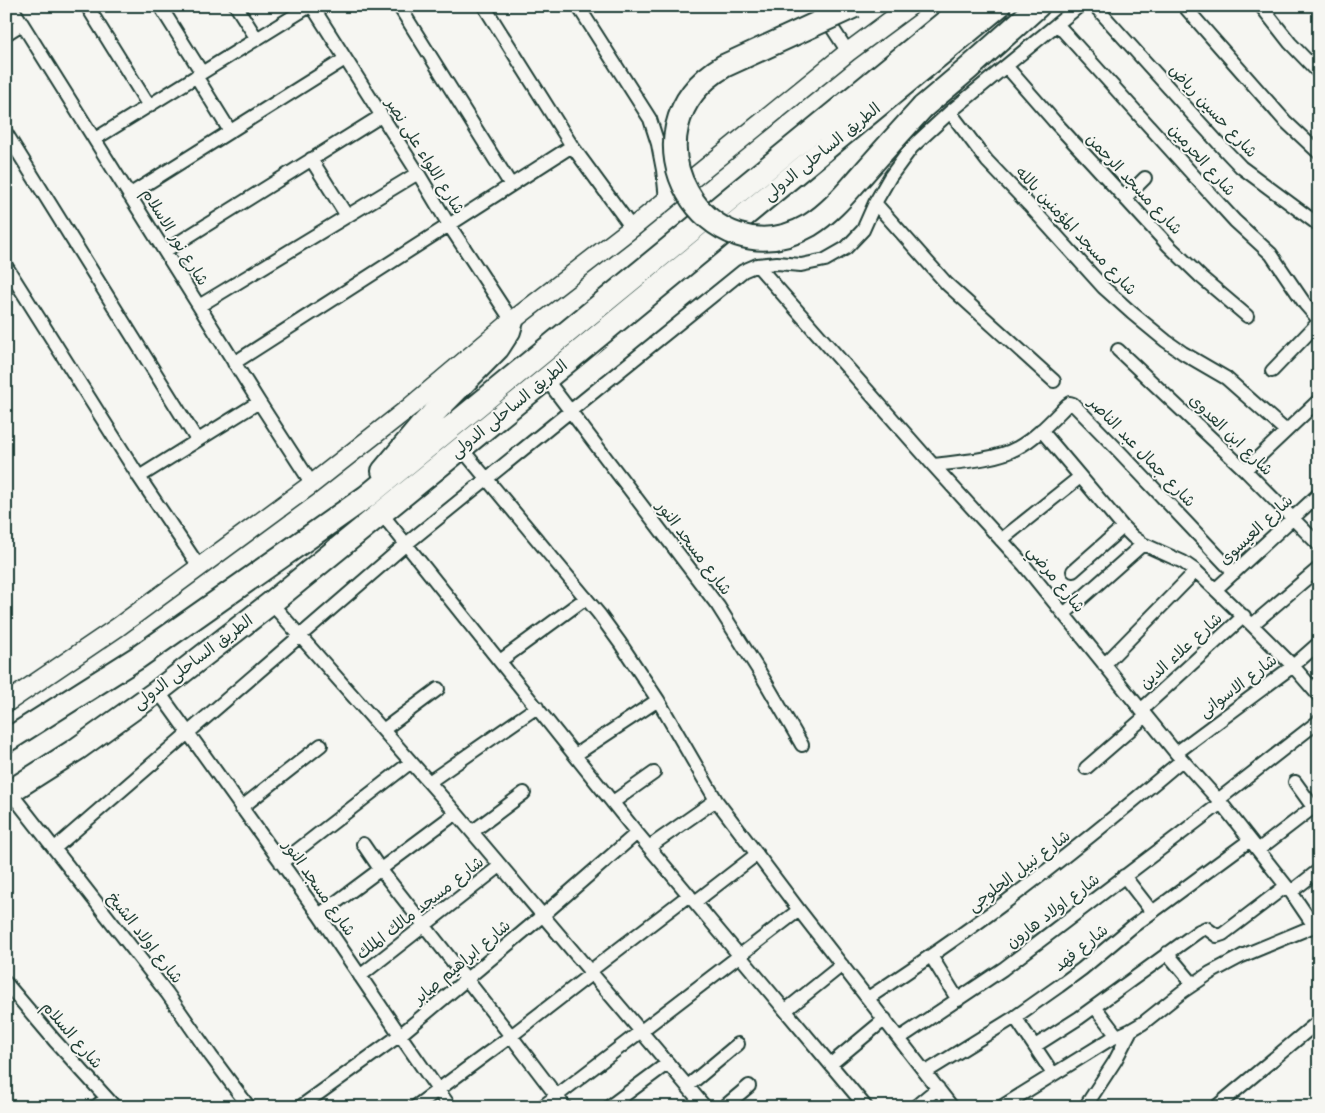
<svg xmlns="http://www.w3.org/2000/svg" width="1325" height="1113" viewBox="0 0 1325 1113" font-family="'Comic Neue','Playpen Sans Arabic',sans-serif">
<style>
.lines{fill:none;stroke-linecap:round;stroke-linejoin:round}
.street-casing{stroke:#1f3d34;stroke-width:16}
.secondary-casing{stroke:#1f3d34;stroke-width:21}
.highway-casing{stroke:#1f3d34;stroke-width:26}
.street{stroke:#f6f6f2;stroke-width:12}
.secondary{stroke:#f6f6f2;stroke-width:18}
.highway{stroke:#f6f6f2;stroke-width:22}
.highway-bridge-casing{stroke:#1f3d34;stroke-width:26;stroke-linecap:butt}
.highway-bridge{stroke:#f6f6f2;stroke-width:22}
.labels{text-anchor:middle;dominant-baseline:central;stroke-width:4;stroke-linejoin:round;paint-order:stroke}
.street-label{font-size:16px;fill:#1f3d34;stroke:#f6f6f2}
</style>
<rect width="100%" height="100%" fill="#f6f6f2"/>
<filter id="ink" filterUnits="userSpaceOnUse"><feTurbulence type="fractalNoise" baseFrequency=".02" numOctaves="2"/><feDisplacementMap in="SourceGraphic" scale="10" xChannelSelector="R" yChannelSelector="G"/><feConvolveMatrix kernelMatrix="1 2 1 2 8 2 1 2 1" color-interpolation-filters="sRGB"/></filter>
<g filter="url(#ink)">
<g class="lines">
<!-- street casing -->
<g class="street-casing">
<path id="street" d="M11,6L259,402L312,484
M87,6L149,106
M160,6L202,73
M236,6L257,39
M312,6L418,173L449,225L512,321
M399,6L511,185
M484,6L572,146L632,228
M578,6L650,119L658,144L663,170L666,200
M818,6L848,52
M1095,6L1222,147L1241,167L1319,225
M1184,6L1285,121L1319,153
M1261,6L1290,43L1319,73
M1057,24L1213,197L1235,221L1271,254L1305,304L1319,320
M6,34L22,24
M1006,66L1054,121L1169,246L1201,277L1247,316
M196,76L230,131
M950,112L987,161L1029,205L1103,287L1132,313L1166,341L1183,353L1226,378L1286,431
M6,133L197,440
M95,139L310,6
M311,159L347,216
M129,195L345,59
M1125,198L1145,178
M875,203L947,284L1054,381
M165,251L381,116
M757,265L933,465L1024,565L1176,753L1221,803L1291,892L1314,926
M6,266L139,477L200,568
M199,306L418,173
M1118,350L1245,470L1319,545
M234,363L572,146
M1272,371L1319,322
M546,379L718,606L759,671L802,745
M1041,430L1123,527L1133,537L1143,544L1183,562L1196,571L1252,625L1293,666L1319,696
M461,448L599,614L620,643L658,700L716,800L799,910L952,1107
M933,465C957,462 996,460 1017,448C1036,438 1052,420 1067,405L1070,403L1073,404L1116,448L1234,573
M1245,470L1319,400
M139,477L259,402
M381,513L637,833L866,1107
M1001,540L1080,477
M1073,571L1123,527
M1216,589L1319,494
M271,603L456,813L705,1107
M1064,614L1143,544
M1252,625L1319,568
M500,661L586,598
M1104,665L1196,571
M158,691L319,915L400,1035L450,1107
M1141,710L1244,616
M383,730L438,689
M1176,753L1293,666L1319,643
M575,755L658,700
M1086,768L1146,716
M429,782L537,707
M1295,782L1313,807
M10,792L167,993L211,1056L249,1107
M1218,800L1319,721
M613,802L654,773
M241,808L321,745
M472,832L524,793
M363,844L380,869L511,1036L565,1107
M649,847L716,800
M55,848L405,545L743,271L757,265L777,263L801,265L825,260L846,248L863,230L875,203L890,177L912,147L950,112L1079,6
M1258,850L1319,803
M281,863L411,762
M1124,876L1152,912
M1291,892L1319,870
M695,902L757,854
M319,915L456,813
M1167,953L1193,984
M931,956L958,1000
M589,972L689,895
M360,976L500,866
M6,983L55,1041L115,1107
M868,998C912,969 956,939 999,907C1062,860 1122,811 1182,760
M1095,1007L1117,1036
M786,1010L842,965
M1015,1017L1053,1074
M900,1038L1003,969L1221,803
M1035,1046L1079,1018L1199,931L1206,928L1217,936L1223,934L1286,886
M831,1064L885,1019
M926,1072L1015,1017L1059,986L1082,969L1132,927L1250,840
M688,1086L738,1044
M610,1106L668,1063
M95,1107L107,1098
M300,1107L400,1035L542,916L637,833
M415,1107L511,1036L591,974
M542,1107L799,910
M724,1107L749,1086
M915,1107L938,1088
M1001,1107L1109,1040L1131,1030L1143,1023L1182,992L1210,973L1242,956L1319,924
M1085,1107L1115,1061L1131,1030
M1216,1107L1319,1021"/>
</g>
<!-- secondary casing -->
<g class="secondary-casing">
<path id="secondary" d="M6,703L118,627L312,484L410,407L512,321L632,228L848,52L910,6"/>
</g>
<!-- highway casing -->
<g class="highway-casing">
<path id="highway" d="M923,107L969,68L1038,6
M383,471L420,427L498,348L509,331L512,321
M6,741L137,658L366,497L965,6
M6,794L77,749L158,691L271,603L546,379L999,6"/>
</g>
<!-- street -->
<use href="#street" class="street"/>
<!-- secondary -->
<use href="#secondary" class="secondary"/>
<!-- highway -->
<use href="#highway" class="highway"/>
<!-- highway-bridge casing -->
<g class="highway-bridge-casing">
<path id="highway-bridge" d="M855,6L724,66C615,131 707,285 810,225C831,212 846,193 862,175C882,152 903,129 923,107"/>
</g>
<!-- highway-bridge -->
<use href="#highway-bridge" class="highway-bridge"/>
</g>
</g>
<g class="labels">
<!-- street labels -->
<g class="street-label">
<text transform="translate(1213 111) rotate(47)">شارع حسين رياض</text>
<text transform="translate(822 152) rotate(-39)">الطريق الساحلى الدولى</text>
<text transform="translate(425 156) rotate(58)">شارع اللواء على نصر</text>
<text transform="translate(1202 160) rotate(48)">شارع الحرمين</text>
<text transform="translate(1134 184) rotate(47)">شارع مسجد الرحمن</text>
<text transform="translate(1076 231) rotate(47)">شارع مسجد المؤمنين بالله</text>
<text transform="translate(175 237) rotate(58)">شارع نور الاسلام</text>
<text transform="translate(509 409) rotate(-39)">الطريق الساحلى الدولى</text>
<text transform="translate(1231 435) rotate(44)">شارع ابن العدوى</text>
<text transform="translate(1142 452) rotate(46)">شارع جمال عبد الناصر</text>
<text transform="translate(1256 530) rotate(-43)">شارع العيسوى</text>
<text transform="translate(694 548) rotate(53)">شارع مسجد النور</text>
<text transform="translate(1056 579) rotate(51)">شارع مرضي</text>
<text transform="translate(1181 651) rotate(-42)">شارع علاء الدين</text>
<text transform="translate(193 662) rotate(-37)">الطريق الساحلى الدولى</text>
<text transform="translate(1238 686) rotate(-37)">شارع الاسوانى</text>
<text transform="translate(1019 871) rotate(-37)">شارع نبيل الحلوجى</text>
<text transform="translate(319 888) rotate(55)">شارع مسجد النور</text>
<text transform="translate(420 908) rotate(-38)">شارع مسجد مالك الملك</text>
<text transform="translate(1053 911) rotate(-37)">شارع اولاد هارون</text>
<text transform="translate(145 938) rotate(52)">شارع اولاد الشيخ</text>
<text transform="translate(1081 948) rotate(-39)">شارع فهد</text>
<text transform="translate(462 962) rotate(-40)">شارع ابراهيم صابر</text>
<text transform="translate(72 1035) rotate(49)">شارع السلام</text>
</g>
</g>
<!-- margin -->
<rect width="1325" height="1113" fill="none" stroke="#f6f6f2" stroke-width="25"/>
<rect x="12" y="12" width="1300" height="1088" fill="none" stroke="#1f3d34" stroke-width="2" filter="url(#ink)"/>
</svg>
